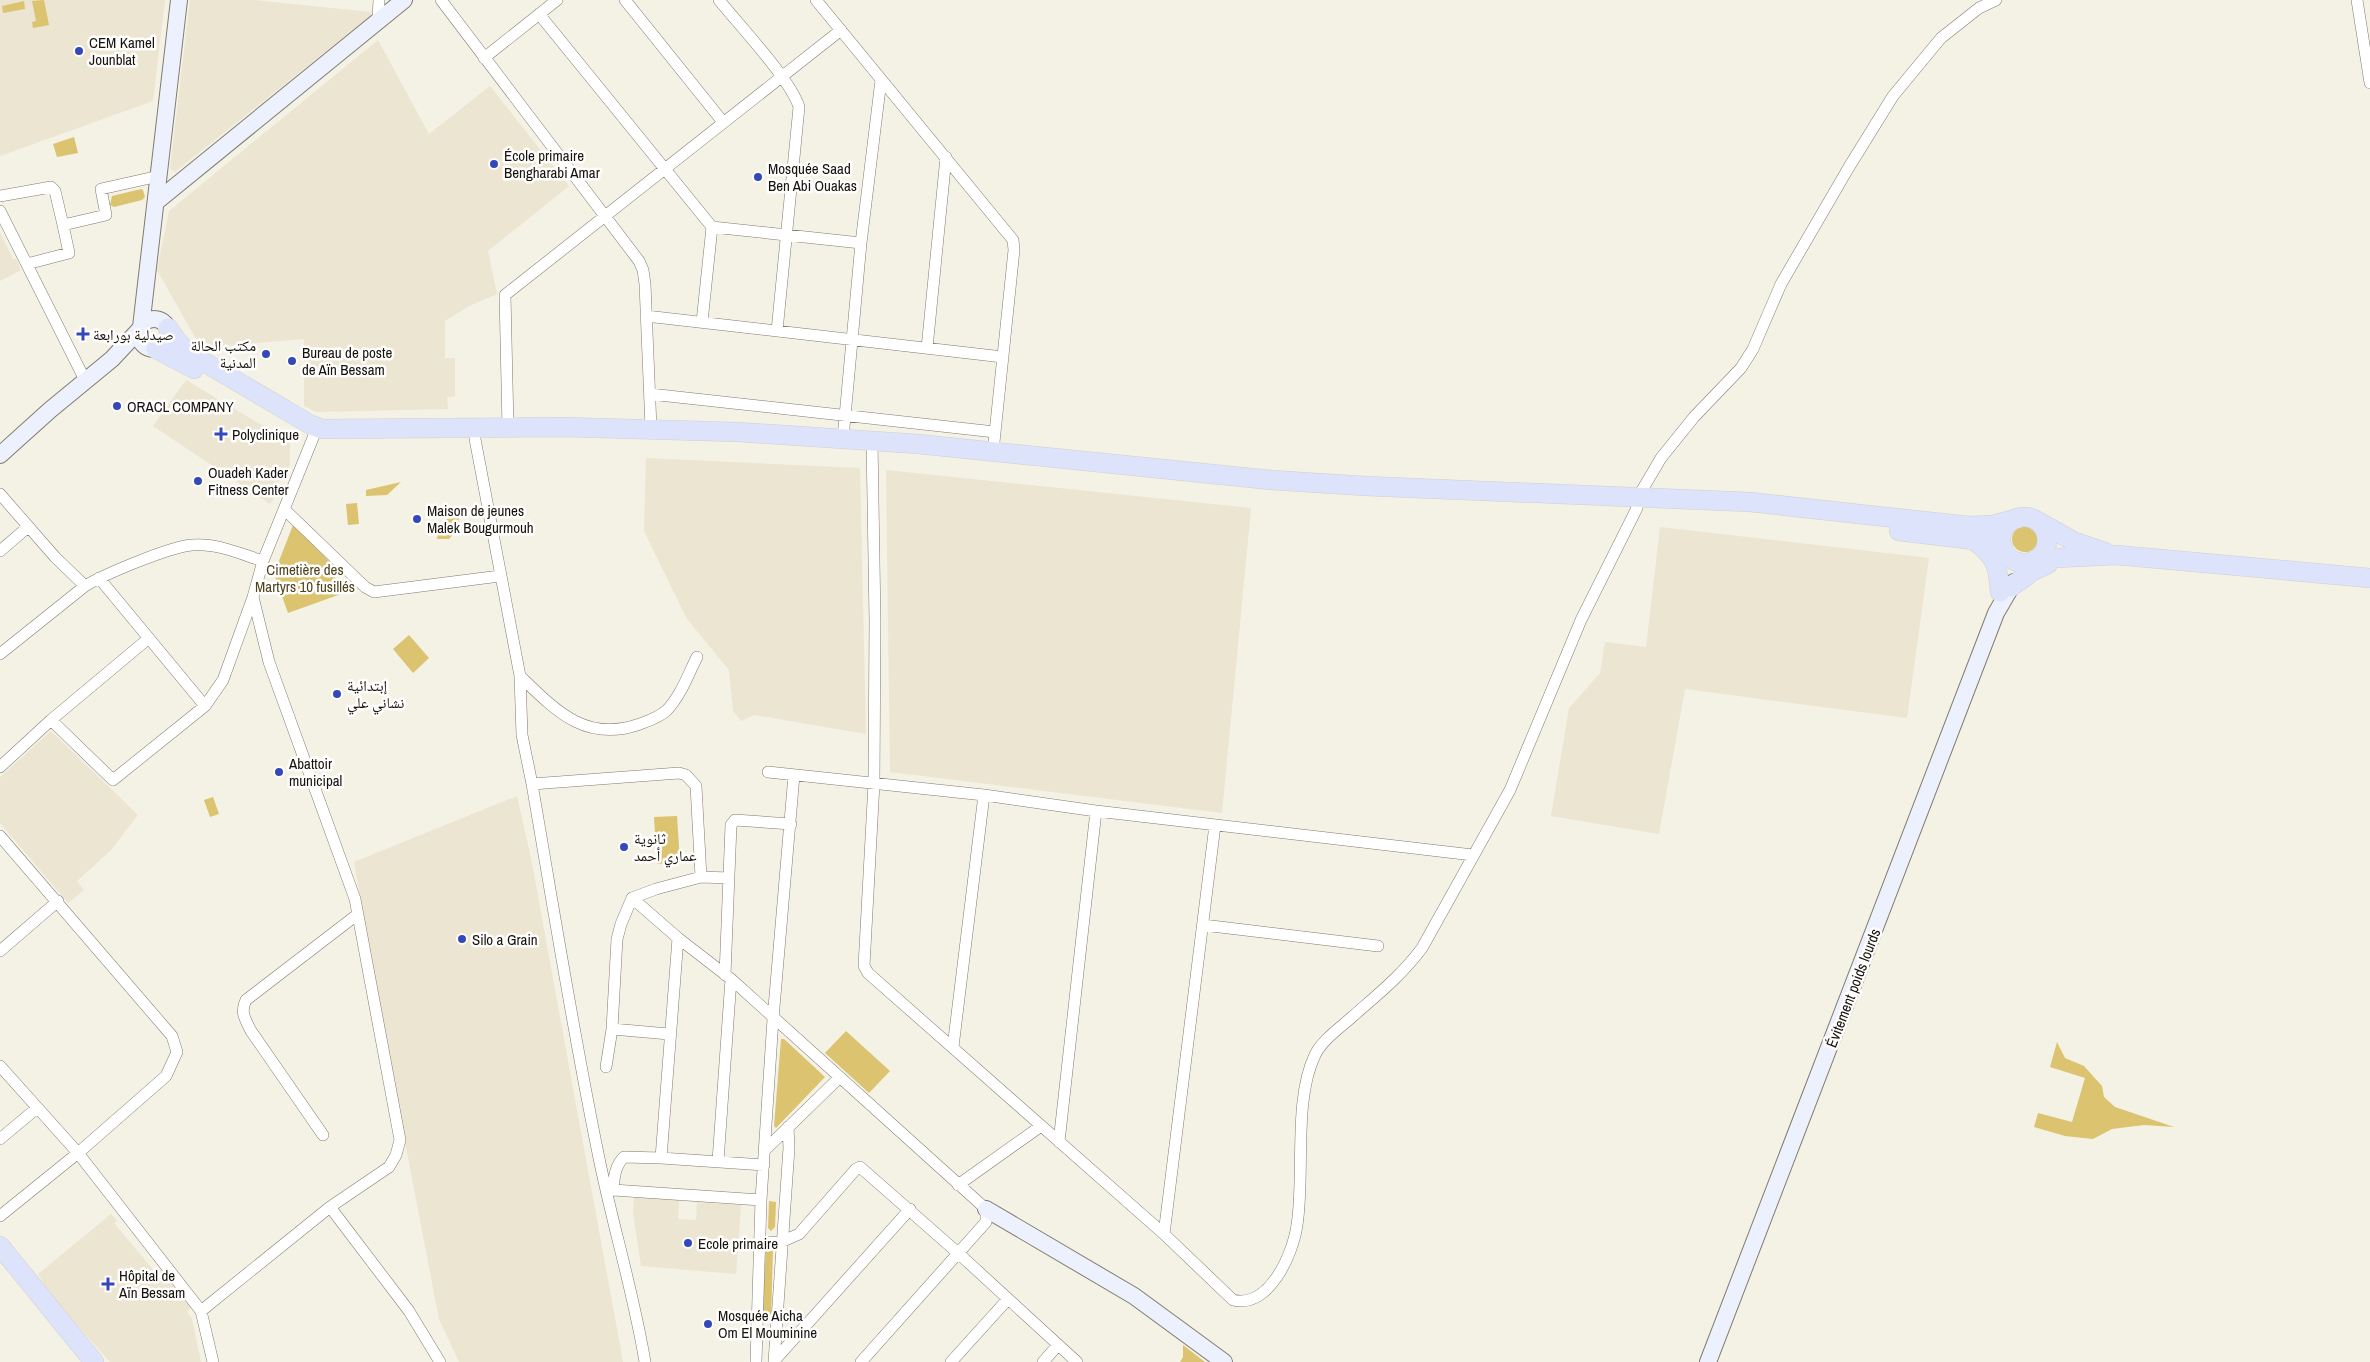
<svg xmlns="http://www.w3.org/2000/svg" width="2370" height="1362" viewBox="0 0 2370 1362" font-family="'Archivo Narrow','Noto Naskh Arabic',sans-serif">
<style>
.built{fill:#ebe5d2}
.green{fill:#dcc36f}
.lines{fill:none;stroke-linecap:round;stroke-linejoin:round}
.street-casing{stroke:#7f7c71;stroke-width:12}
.secondary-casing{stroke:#7f7c71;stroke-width:18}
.primary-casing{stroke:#d0d0cf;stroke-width:20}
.street{stroke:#fff;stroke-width:11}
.secondary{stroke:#edf1fd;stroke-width:16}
.primary{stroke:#dce3fb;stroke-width:19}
.poi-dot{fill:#3448ba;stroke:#fffefc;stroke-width:2}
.labels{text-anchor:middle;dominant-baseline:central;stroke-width:5;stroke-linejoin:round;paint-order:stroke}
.poi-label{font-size:15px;fill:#15130f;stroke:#fffefc;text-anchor:start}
.park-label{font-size:15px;fill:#4d421e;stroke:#fffefc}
.street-label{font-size:15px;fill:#15130f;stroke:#fffefc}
</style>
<rect width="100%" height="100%" fill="#f4f1e5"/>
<!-- built -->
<path class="built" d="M0,0H165L153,101L0,156Z
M190,0H254L371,12V15L175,172L170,169Z
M378,40L429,134L490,86L569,186L488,251L497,294L469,306L445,321V358H455V397H447L448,409L316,412L304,406V339L201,348L157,270L169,211Z
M0,232L13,259H16L21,270L0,281Z
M186,380L290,442V465L272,492L276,495L270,504L153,426Z
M646,458L860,468L866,734L754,715L741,721L733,711L729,670L687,619L644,531Z
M886,470L1251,508L1222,813L890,772Z
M1660,527L1929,558L1907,718L1685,689L1659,834L1551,816L1569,708L1600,673L1605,642L1646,647Z
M51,731L138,815L111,850L77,881L84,890L68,903L0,823V777Z
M517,796L531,858L623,1362H459L439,1319L390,1064L354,862Z
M634,1197L679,1200L678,1219L696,1220L697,1202L741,1205L736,1274L641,1266L633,1213Z
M111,1214L117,1221L114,1223L154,1271L159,1268L191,1308L187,1312L192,1319L201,1362H110L50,1295L38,1274Z"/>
<!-- green -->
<path class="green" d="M44,0L49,25L33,28L32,22L36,21L32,1Z
M24,1L25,9L3,13L2,6Z
M74,137L78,153L57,157L53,144Z
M141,189L143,190L145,197L142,200L114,207L110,205L112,196Z
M401,482L387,495L366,496V490Z
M357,503L359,524L348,525L346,504Z
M459,518L456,531L449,539H437L438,532L446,523V519Z
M293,525L330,562L341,594L288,613L274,574Z
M2012 539a13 13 0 1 1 26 0a13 13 0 1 1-26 0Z
M409,635L429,658L413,673L393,649Z
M213,797L219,814L210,817L204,800Z
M677,816L680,862L657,864L654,817Z
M846,1031L890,1071L869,1093L825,1053Z
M781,1039H784L825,1077L776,1128L774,1126Z
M2057,1042L2065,1058L2084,1066L2102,1086L2104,1097L2115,1107L2174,1127L2144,1125L2112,1129L2093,1139L2065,1136L2034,1127L2038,1113L2072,1122L2085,1078L2050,1067Z
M769,1201L776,1202L775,1227L771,1231L768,1228Z
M766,1247L773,1249L771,1320L762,1319Z
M1183,1345L1205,1362H1180L1183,1357Z"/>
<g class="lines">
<!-- street casing -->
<g class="street-casing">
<path id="street" d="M441,0L639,261L643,270L645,284L651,428
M625,0L723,122
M719,0C739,25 791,80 799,107L777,331
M816,0L1013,240L1014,250L993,452
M2357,0L2370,83
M539,14L712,227L702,322
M378,20L379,0
M484,58L557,0
M0,196L51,187L55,191L63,225
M0,211L85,380
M712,227L861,243
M27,264L69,253L63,225L106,215L101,189L159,176
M646,316L1003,357
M927,348L946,157
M650,394L995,432
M508,427L505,295L841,30
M843,438L861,243L881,80
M475,439L520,676L522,735L532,784L679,773L686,775L696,786L701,877
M872,440L875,621L874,783L864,966L868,973L1164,1234L1233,1300C1269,1309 1293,1254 1297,1225C1305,1175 1293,1100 1315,1055C1322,1040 1340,1028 1352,1017C1377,995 1402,975 1422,948L1510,790L1581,620L1637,508L1638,497L1661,458L1694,417L1741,368L1753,349L1781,284L1849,167L1893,96L1941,38L1979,8L1996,0
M0,494L55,557L85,586
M284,509L365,587L374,592L500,576
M0,551L28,527
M99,578L205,706
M253,597L269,662L355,899L400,1140L396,1155L389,1167L330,1207
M0,654L85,586C105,574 169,547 192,545C217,543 241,554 263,561
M520,676C556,711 586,743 640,724C648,721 660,717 667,710C681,695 688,675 697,657
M51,720L113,780L205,706L223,680L253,597L263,561L317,428
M0,767L51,720L149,638
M768,772L984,795L1096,811L1473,855
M532,784C554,911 574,1038 600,1163C614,1230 634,1295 645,1362
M0,836L172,1036L177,1052L166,1076L78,1153L0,1216
M632,898L678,938L731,979L986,1209V1222L861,1362
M1203,925L1378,946
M0,951L58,901
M725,975L731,825L735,820L791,824
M612,1029L669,1034
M953,1047L984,795
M0,1066L78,1153L201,1311L213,1362
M606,1067L612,1029L617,939L621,924L632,898L656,889L701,877L729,878
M323,1135L251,1031C245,1019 240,1012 246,1000L358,914
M0,1139L37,1108
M1059,1142L1096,811
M766,1149L839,1078
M661,1158L678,938
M718,1161L731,979
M958,1185L1041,1126
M761,1200L613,1190C614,1177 615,1166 624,1157L661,1158L764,1165
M1164,1234L1215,825
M760,1243L781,1242L799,1234L856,1169L860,1167L958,1253L1077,1362
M201,1311L330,1207L409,1311L440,1362
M774,1361L910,1209
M756,1362L761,1200L773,1019L794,775
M774,1362L789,1148L788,1127
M951,1362L1008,1299
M1043,1362L1058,1345"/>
</g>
<!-- secondary casing -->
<g class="secondary-casing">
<path id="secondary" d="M156,202L404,0
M139 334a15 15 0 1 1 30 0a15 15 0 1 1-30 0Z
M141,327L179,0
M0,455L50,410L112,359L140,329
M986,1209L1134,1296L1224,1362
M1708,1362L1996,613L2014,582"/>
</g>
<!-- primary casing -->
<g class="primary-casing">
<path id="primary" d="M168,328L177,341L187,352L311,425L322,429L563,427L738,432L918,444L1271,480L1365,486L1750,502L1969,526L1993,525L2019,518
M156,349L194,369
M2001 540a23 23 0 1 1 46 0a23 23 0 1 1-46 0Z
M2039,522L2075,542L2105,552
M1899,531L1974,540L2003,547
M1975,541C1996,557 1998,566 2000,592
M2036,559L2116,555L2370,578
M2011,587L2033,571L2048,564
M0,1246L94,1362"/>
</g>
<!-- street -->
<use href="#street" class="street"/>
<!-- secondary -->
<use href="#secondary" class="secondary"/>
<!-- primary -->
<use href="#primary" class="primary"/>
</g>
<!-- markers -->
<g class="poi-dot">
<circle cx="79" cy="51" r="5"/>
<circle cx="494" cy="164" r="5"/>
<circle cx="758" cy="177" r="5"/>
<path d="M80.5 326.5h5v5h5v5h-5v5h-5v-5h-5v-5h5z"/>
<circle cx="266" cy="354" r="5"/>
<circle cx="292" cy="361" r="5"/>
<circle cx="117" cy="406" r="5"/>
<path d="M218.5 426.5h5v5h5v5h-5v5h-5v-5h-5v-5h5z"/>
<circle cx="198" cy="481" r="5"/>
<circle cx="417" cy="519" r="5"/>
<circle cx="337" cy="694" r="5"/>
<circle cx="279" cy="772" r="5"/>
<circle cx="624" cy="847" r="5"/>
<circle cx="462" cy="939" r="5"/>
<circle cx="688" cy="1243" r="5"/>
<path d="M105.5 1276.5h5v5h5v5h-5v5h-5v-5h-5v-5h5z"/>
<circle cx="708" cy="1324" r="5"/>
</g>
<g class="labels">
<!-- poi labels -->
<g class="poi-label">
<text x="89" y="42">CEM Kamel<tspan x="89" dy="17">Jounblat</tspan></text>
<text x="504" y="155">École primaire<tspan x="504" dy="17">Bengharabi Amar</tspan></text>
<text x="768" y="168">Mosquée Saad<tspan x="768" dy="17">Ben Abi Ouakas</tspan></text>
<text x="93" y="334">صيدلية بورابعة</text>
<text x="256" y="345" text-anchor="end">مكتب الحالة<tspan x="256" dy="17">المدنية</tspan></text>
<text x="302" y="352">Bureau de poste<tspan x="302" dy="17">de Aïn Bessam</tspan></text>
<text x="127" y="406">ORACL COMPANY</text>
<text x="232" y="434">Polyclinique</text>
<text x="208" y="472">Ouadeh Kader<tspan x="208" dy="17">Fitness Center</tspan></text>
<text x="427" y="510">Maison de jeunes<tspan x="427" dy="17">Malek Bougurmouh</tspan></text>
<text x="347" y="685">إبتدائية<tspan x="347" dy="17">نشاني علي</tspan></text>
<text x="289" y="763">Abattoir<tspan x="289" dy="17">municipal</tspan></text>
<text x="634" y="838">ثانوية<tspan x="634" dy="17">عماري أحمد</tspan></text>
<text x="472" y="939">Silo a Grain</text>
<text x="698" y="1243">Ecole primaire</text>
<text x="119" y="1275">Hôpital de<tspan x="119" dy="17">Aïn Bessam</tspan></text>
<text x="718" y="1315">Mosquée Aicha<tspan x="718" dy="17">Om El Mouminine</tspan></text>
</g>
<!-- park labels -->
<g class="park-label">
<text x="305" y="569">Cimetière des<tspan x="305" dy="17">Martyrs 10 fusillés</tspan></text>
</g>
<!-- street labels -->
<g class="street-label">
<text transform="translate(1853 988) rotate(-69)">Évitement poids lourds</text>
</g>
</g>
</svg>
